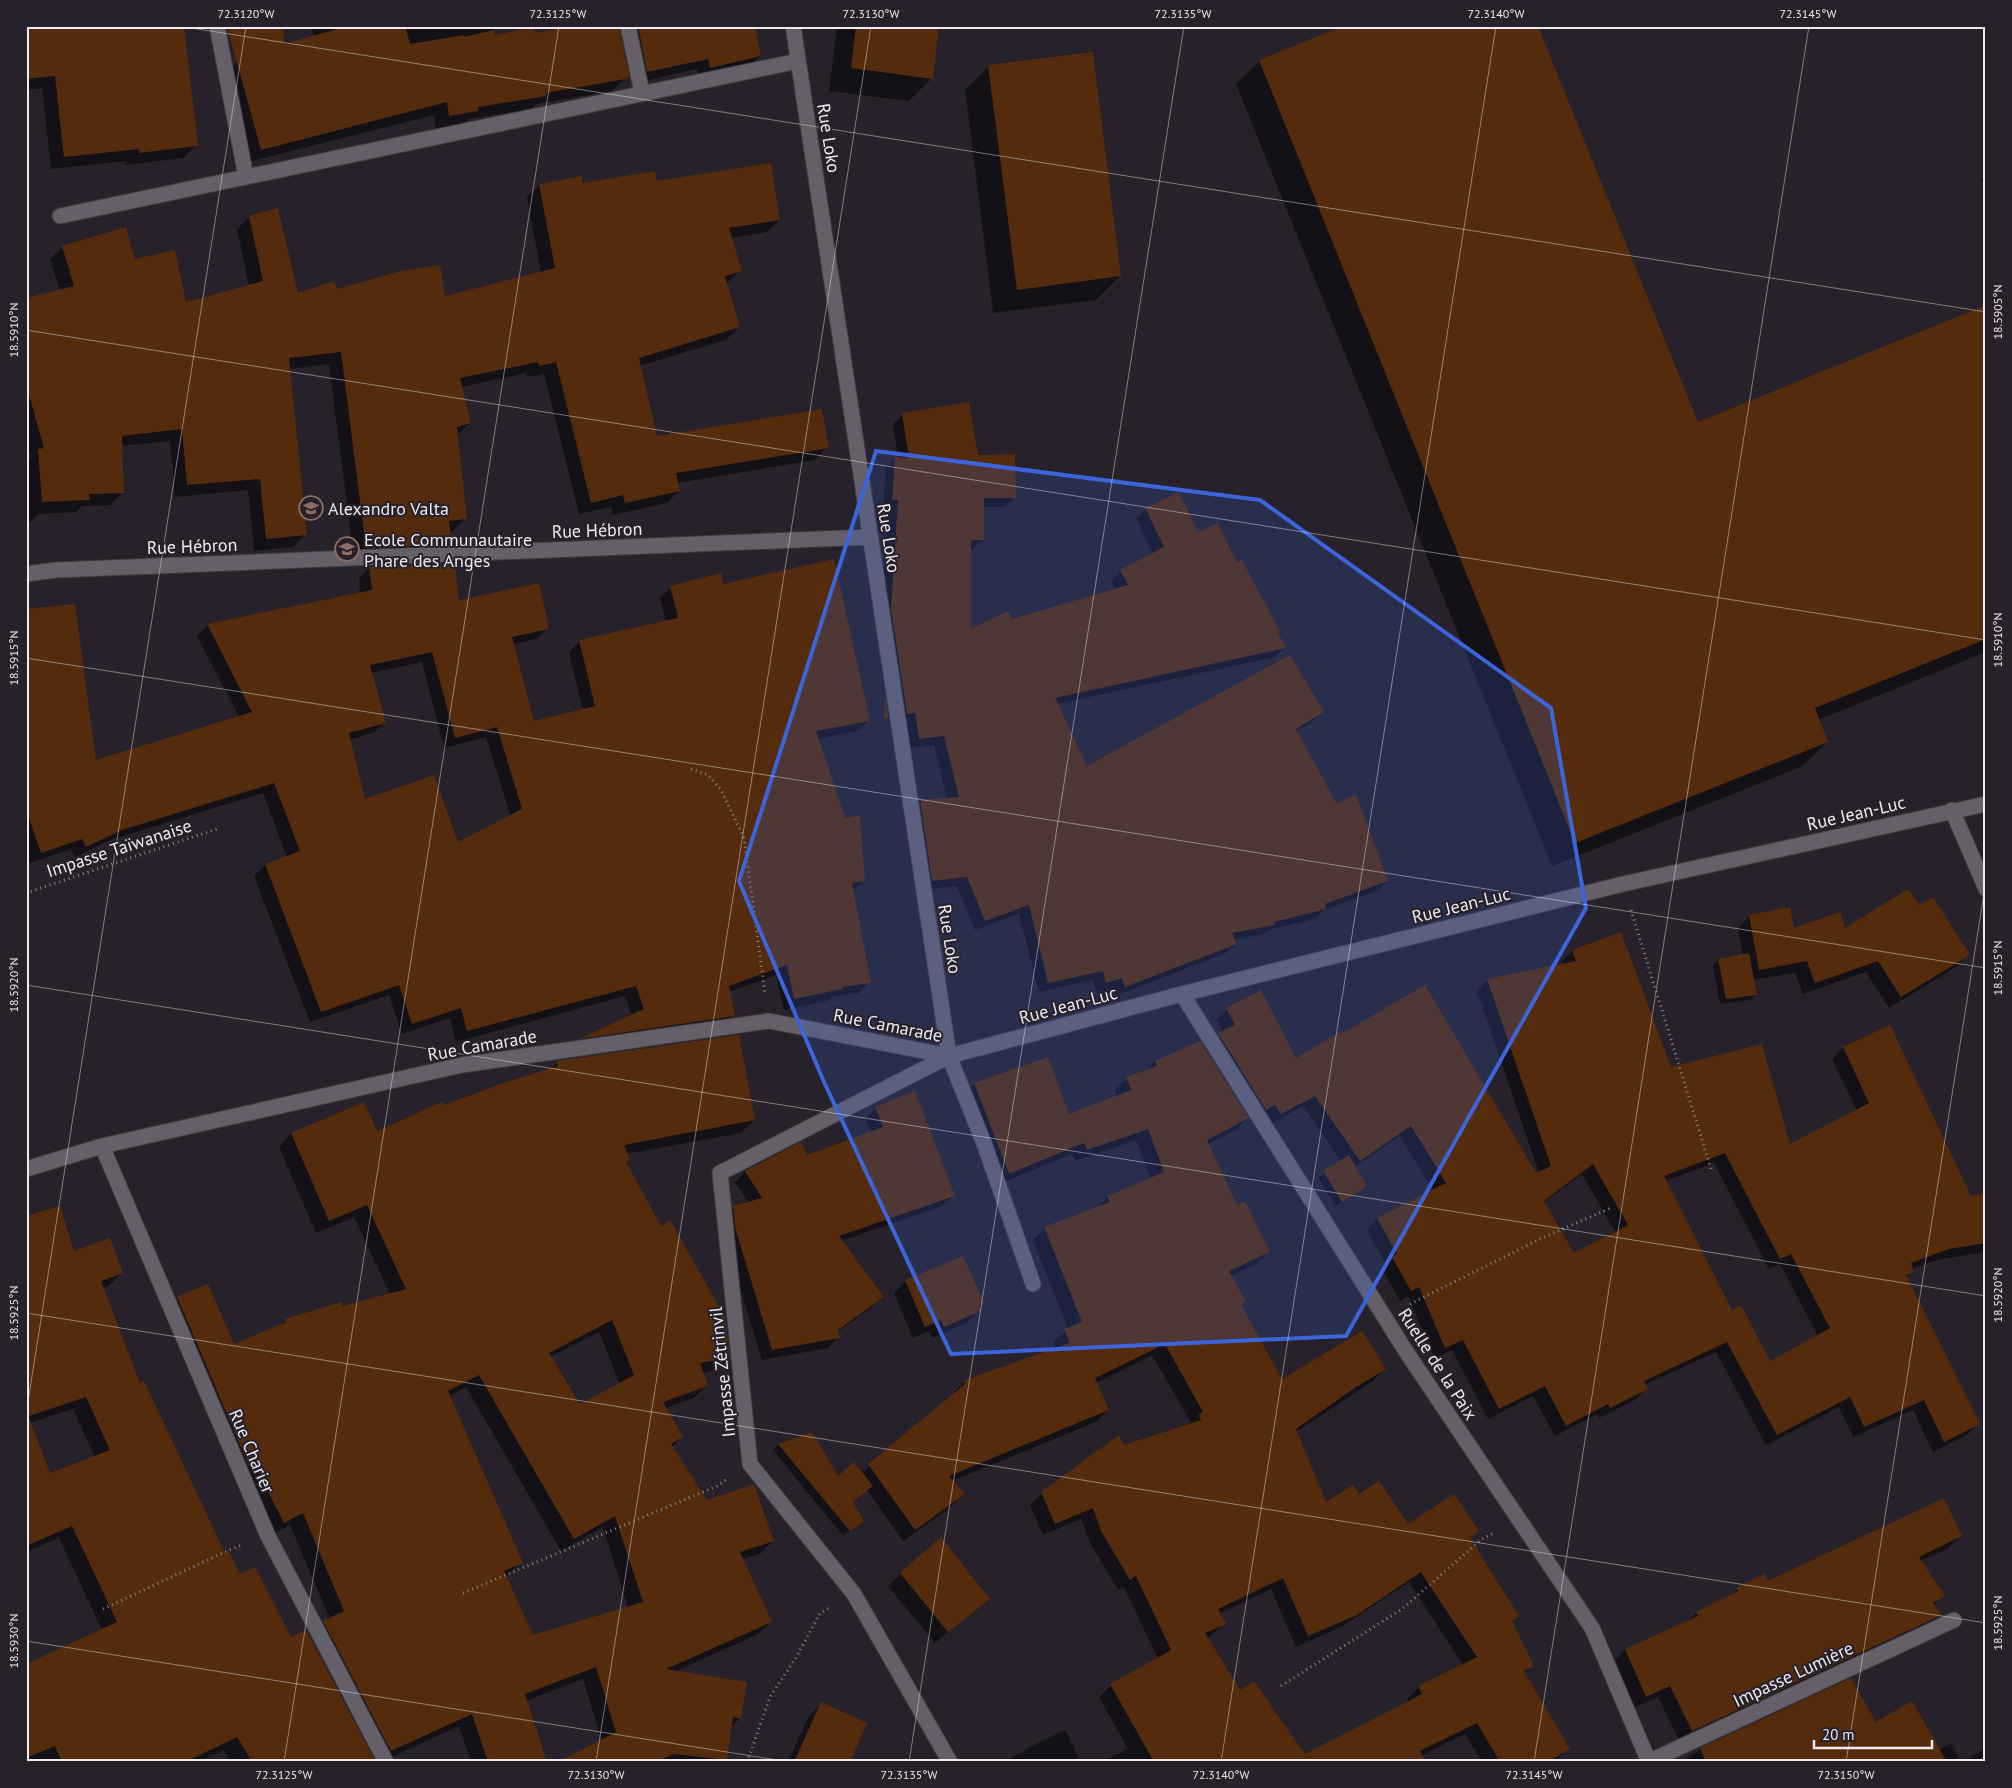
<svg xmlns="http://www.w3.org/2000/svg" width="2012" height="1788" viewBox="0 0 2012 1788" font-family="'PT Sans',sans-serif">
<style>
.shadow{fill:#0007;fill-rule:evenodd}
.building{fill:#542c0d;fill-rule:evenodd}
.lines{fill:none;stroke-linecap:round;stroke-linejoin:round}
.lane-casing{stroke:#403c43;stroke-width:17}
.street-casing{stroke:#403c43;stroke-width:17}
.path{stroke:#88848b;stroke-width:3;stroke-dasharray:1 4;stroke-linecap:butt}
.lane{stroke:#655f69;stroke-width:15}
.street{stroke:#655f69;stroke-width:15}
.marked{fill:#3c65dc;fill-opacity:0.2;stroke:#3c65dc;stroke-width:4;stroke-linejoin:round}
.ticks{fill:none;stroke:#eeeaf0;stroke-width:1;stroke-opacity:0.45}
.labels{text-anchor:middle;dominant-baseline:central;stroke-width:4;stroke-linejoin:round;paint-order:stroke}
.street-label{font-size:18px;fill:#eeeaf0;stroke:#26212a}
.poi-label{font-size:18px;fill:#eeeaf0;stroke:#26212a;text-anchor:start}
.neatline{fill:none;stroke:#eeeaf0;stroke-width:2}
.ticks-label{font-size:12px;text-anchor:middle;fill:#eeeaf0}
</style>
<rect width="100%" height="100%" fill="#26212a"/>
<!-- shadow -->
<path class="shadow" d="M26,26L196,145L183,158L126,165V161L51,169L42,88L26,90Z
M311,26H493L495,36L534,34L628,76L612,91L536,104L532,109L468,119L464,124L436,129L434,115L248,162L224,76L237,63L316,42Z
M623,26H730L760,56L749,67L699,78L697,69L636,83L626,35L620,29Z
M822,26H938L932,78L909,101L829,91L837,27L822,28Z
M1260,61L1698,423L1986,306V652L1818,720L1827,742L1803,766L1552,866L1236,84Z
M989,66L1120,276L1096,300L993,313L965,90Z
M1986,174V187L1981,179Z
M656,182L779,220L767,232L731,238L741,270L726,284L739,327L726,340L639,366L656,438L827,447L815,460L677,483L679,491L667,503L613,515L611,507L579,514L544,374L527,377L526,373L461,387L470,423L457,435L465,519L453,531L449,532L451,544L438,557L354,560L329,364L289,369L305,535L293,547L254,551L248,490L175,497L170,441L121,446L123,492L110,505L82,506L76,512L38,514L31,522H26V462L31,457L26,439V300L60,291L50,259L63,247L134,261L185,303L249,286L237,229L249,217L297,295L336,290L444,297L541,273L527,197L540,185Z
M903,414L977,456L1015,497L1005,507H983V539L973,549H970V631L1116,590L1111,581L1121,571L1153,554L1136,518L1146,509L1197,534L1236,564L1284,648L1275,657L1057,704L1086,768L1322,712L1312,722L1296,731L1336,806L1387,881L1377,891L1324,910L1315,919L1268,930L1264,934L1234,940L1236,944L1226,953L1115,996L1112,988L1096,992L1093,980L1039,992L1019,914L975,930L957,886L922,890L910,811L920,801L947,799L934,745L909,748L881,619L888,510L883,509L886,468L896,458H898L893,424Z
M369,568L458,601L547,628L537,639L513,644L533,722L583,710L569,652L580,641L666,622L660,598L671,587L722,586L869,720L858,731L817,739L864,881L852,892L869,982L859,993L832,997L830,1000L784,1010L776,975L729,992L734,1016L723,1027L571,1049L580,1040L632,1016L625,996L456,1042L450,1018L402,1034L389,995L310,1022L254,876L265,865L287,857L263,793L110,840L75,857L71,849L30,863L26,852V610L95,762L239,717L197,636L208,625L360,594L359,579ZM422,662L444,748L486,737L511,817L457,844L365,800L349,740L373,733L384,723L371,673Z
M1918,907L1968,955L1956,967L1889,1008L1866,972L1803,994L1795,973L1753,980L1756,994L1750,1000L1720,1004L1713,966L1718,960L1743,955L1738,928L1750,916L1793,929L1844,930Z
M1620,934L1671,1069L1789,1146L1857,1111L1832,1059L1843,1048L1890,1027L1970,1197L1986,1194V1252L1937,1260L1911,1269L1912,1271L1906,1278L1978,1424L1967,1435L1933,1452L1913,1410L1853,1437L1839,1407L1766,1445L1716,1352L1644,1385L1646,1389L1635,1400L1599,1418L1597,1414L1555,1436L1533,1396L1488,1419L1452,1350L1434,1358L1408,1296L1400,1301L1382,1269L1386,1265L1367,1230L1377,1219L1433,1190L1400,1136L1354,1167L1366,1186L1336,1206L1318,1178L1341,1161L1303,1106L1270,1124L1208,1045L1223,1032L1216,1019L1227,1009L1295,1060L1535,1175L1539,1173L1477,991L1488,980L1563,965L1562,962L1572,951ZM1714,1163L1769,1269L1780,1264L1818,1336L1769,1362L1731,1312L1665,1181ZM1582,1174L1616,1233L1574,1255L1543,1203Z
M558,1062L754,1120L741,1133L626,1154L629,1160L625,1164L728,1357L715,1370L702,1373L707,1385L694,1398L666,1408L682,1437L672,1447L707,1501L773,1541L760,1554L742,1559L771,1622L758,1634L674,1672L740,1718L730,1728L726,1760L724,1762H561L602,1741L583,1679L526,1701L546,1762H471L459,1726L381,1762H377L311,1635L330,1619L290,1525L271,1535L164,1311L177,1298L207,1286L234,1346L280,1326L286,1320L390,1294L354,1217L316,1233L279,1147L291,1134L364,1103L377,1133L443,1107L549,1071ZM599,1332L620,1384L579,1405L550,1357ZM466,1387L561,1551L603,1527L628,1608L533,1636L505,1577L521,1562L449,1396Z
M1155,1062L1247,1118L1236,1130L1208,1144L1236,1207L1269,1252L1257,1263L1230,1276L1240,1306L1282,1381L1384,1369L1373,1381L1296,1432L1326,1504L1359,1496L1408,1526L1477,1531L1469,1539L1518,1616L1511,1622L1532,1666L1524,1674L1568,1749L1554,1762H1482L1465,1734L1421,1756L1233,1762H1101L1128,1749L1099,1697L1111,1685L1158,1659L1124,1587L1118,1590L1090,1543L1081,1519L1043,1535L1030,1505L1042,1493L1123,1447L1191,1423L1152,1355L1096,1383L1108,1410L1096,1422L952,1481L963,1494L952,1506L903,1541L867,1490L852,1503L862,1520L843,1536L773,1450L778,1445L811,1433L837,1478L861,1473L954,1395L953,1393L965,1381L1056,1349L1053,1342L1068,1329L1033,1240L1045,1228L1097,1208L1108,1197L1151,1179L1136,1140L1075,1161L1072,1154L997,1185L963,1096L975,1084L1069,1116L1117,1097L1115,1090L1127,1079L1146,1071ZM1409,1582L1463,1665L1419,1687L1407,1699L1408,1701L1305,1756L1239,1692L1207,1638L1212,1635L1224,1623L1219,1614L1271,1589L1296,1647L1343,1626Z
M876,1108L953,1196L943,1206L841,1241L882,1297L872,1307L837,1332L838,1338L828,1348L762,1360L725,1238L723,1218L734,1207L749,1203L735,1182L745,1172L800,1144L806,1157L871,1133L865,1119Z
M26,1217L74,1253L121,1273L109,1286L102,1288L139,1385L225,1555L239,1576L290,1639L372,1759L369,1762H231L224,1750L198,1762H26V1665L102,1630L59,1538L26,1552ZM73,1409L95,1457L49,1475L29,1423Z
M906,1281L982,1303L978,1308L979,1311L967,1323L932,1338L929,1331L913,1338L894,1293Z
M1961,1536L1949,1548L1920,1561L1943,1596L1933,1606L1940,1615L1929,1627L1680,1742L1658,1697L1634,1707L1614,1661L1625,1650L1687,1622L1696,1613L1730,1596L1737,1589Z
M940,1539L988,1599L935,1643L888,1586Z
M1850,1680L1784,1762H1680L1700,1750Z
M821,1704L844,1762H788L809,1716Z
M1065,1730L1081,1762H1004L1038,1743Z
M1951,1743L1961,1762H1858L1939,1750Z
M1986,1748V1762H1965L1969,1758Z"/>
<!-- building -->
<path class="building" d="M26,26H184L198,146L139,153V149L64,157L55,76L26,79Z
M227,26H283L284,44L348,26H405L410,44L464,35V37L494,30L495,35L535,27V33L573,26H619L629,76L626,79L546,93V96L478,107V111L449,116L447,102L261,150Z
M638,26H755L761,56L710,68L708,59L647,72Z
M856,26H939L933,79L851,68Z
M1343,26H1538L1698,422L1986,305V639L1815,708L1828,742L1575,843L1259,60Z
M1093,52L1121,276L1017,290L988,65Z
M771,163L780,220L729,228L742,271L725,276L740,327L639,358L657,436L822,409L829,448L676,473L680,491L625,503L623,495L591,503L556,362L539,366L538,362L460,378L471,423L457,427L467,519L449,521L452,545L366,548L341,352L289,358L307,535L266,539L260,479L187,485L182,429L122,436L124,493L89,494L90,500L42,502L38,449L44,448L26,384V298L74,286L62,246L126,227L135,259L175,250L186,302L263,281L249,216L278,208L298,293L334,281L337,289L397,272L440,265L445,296L555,268L539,184L582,176L583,183L655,171L657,181Z
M969,402L978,455L1015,454L1016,498H984V540H971V629L1008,611L1012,619L1128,585L1120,570L1164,547L1145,508L1179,492L1198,532L1218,523L1236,562L1242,560L1280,632L1278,633L1286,648L1055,698L1087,766L1290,655L1324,712L1296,729L1337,804L1356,794L1388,881L1325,904L1326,909L1274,922L1275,925L1232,933L1237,944L1125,987L1122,978L1106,983L1103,971L1048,983L1029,905L985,921L967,877L932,881L920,800L959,797L944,736L919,739L915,713L907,714L891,609L898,500H892L895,457L909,458L902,413Z
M834,559L870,721L816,731L845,818L860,815L865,881L852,883L871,983L842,987V989L794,999L787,965L729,986L735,1016L579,1039L644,1009L636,986L467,1031L461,1008L412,1024L399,985L321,1012L265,864L300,851L274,783L122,830L86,847L82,839L41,853L26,809V609L75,604L96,760L252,712L207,624L372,590L369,567L455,563L459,600L539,583L549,629L512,637L534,721L595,706L579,640L678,618L670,586L721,573L723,584ZM432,652L455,738L497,727L522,809L458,842L434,775L365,799L349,733L386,723L370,665Z
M885,697L888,718H884Z
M1908,889L1919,905L1933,897L1970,955L1901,997L1878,961L1815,983L1807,961L1759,970L1749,915L1790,907L1794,928L1840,912L1845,928Z
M1621,932L1671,1067L1762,1044L1790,1144L1869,1103L1843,1047L1890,1025L1971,1196L1986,1193V1243L1949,1249L1911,1263L1914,1272L1906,1275L1980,1424L1944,1442L1924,1400L1864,1427L1850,1397L1777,1435L1727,1342L1644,1381L1648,1389L1610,1408L1608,1404L1566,1426L1545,1386L1499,1409L1463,1340L1445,1348L1419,1287L1411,1291L1392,1257L1397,1254L1377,1218L1446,1183L1411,1126L1360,1161L1315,1096L1281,1114L1275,1105L1266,1110L1218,1033L1235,1025L1226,1008L1261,990L1296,1058L1341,1031L1343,1033L1425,985L1536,1173L1551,1166L1487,979L1576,961L1572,950ZM1725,1153L1780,1259L1791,1254L1830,1328L1770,1361L1741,1305L1732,1310L1664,1176ZM1593,1164L1628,1225L1574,1253L1544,1201Z
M1749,953L1757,995L1726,999L1718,959Z
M739,1035L755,1120L624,1145L630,1160L626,1162L661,1226L670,1220L725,1317L730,1358L700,1363L708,1386L663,1402L683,1437L671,1444L707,1500L754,1484L774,1541L740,1552L772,1622L666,1669L747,1682L741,1719L733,1717L727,1760L673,1754L656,1762H558L616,1732L596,1667L525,1694L547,1762H488L472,1714L391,1751L323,1621L344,1611L303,1513L284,1523L254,1464L249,1466L177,1297L208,1284L234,1344L286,1322L285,1319L341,1302L342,1306L406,1289L367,1205L329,1221L291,1133L364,1102L377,1131L442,1102L444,1105L501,1084L558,1066L557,1061ZM612,1320L634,1375L580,1404L549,1353ZM479,1375L574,1539L615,1516L643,1602L533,1635L504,1571L523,1563L448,1391Z
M1200,1041L1249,1118L1207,1140L1237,1205L1245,1201L1270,1252L1229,1271L1246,1302L1241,1305L1282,1379L1362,1331L1386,1369L1356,1387L1296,1429L1326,1502L1353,1485L1359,1494L1379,1481L1408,1524L1454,1494L1479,1531L1470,1538L1519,1616L1512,1621L1534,1666L1524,1671L1570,1749L1548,1762H1500L1477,1723L1420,1751L1426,1762H1154L1110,1684L1171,1650L1136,1576L1130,1580L1101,1531L1093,1508L1055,1524L1041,1492L1119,1435L1124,1445L1201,1420L1199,1414L1203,1412L1165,1344L1095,1378L1109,1410L949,1476L965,1494L915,1530L868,1464L965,1384L964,1380L1070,1343L1064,1329L1082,1322L1044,1227L1110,1202L1107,1196L1164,1172L1148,1129L1087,1150L1084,1143L1009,1174L974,1083L1048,1057L1069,1114L1131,1090L1126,1077L1157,1066L1155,1061ZM1421,1572L1477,1657L1418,1686L1422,1694L1305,1754L1254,1681L1240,1690L1205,1633L1226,1624L1218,1609L1283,1578L1308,1636L1357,1615Z
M915,1091L955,1196L839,1236L884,1297L838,1330L840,1338L772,1350L735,1227L733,1206L762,1198L745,1171L801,1142L807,1155L883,1127L875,1107Z
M1349,1155L1367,1186L1342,1202L1323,1171Z
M60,1206L74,1251L110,1238L123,1273L101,1281L140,1383L144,1381L225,1553L229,1551L240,1574L255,1567L291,1637L306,1630L374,1759L368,1762H252L237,1737L185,1762H62L55,1746L26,1758V1664L117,1622L72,1526L26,1546V1419L29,1418L50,1473L110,1450L86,1397L26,1417V1216Z
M963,1256L984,1303L978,1306L981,1311L944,1327L941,1320L925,1327L905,1280Z
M812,1432L838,1476L854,1462L873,1486L853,1502L864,1521L850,1531L778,1444Z
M1944,1498L1962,1536L1919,1557L1945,1596L1933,1603L1942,1615L1692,1731L1670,1686L1646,1697L1625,1649L1698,1616L1696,1612L1738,1591L1736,1588L1764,1574L1768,1581Z
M941,1537L990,1599L948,1632L900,1573Z
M1851,1678L1876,1722L1912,1701L1947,1762H1706L1700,1748Z
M821,1702L867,1723L850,1762H794Z"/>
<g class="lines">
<!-- lane casing -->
<g class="lane-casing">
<path id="lane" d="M628,26L642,93
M60,216L246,177L217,26
M949,1056L985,1146L1033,1284"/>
</g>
<!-- street casing -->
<g class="street-casing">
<path id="street" d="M793,26L949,1056
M246,177L798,61
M26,574L56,570L870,537
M1952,810L1986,889
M1182,994L1407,1353L1592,1628L1649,1762
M102,1146L268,1536L386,1762
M26,1169L102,1146L462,1065L769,1021L949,1056
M950,1762L854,1594L750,1464L720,1173L949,1056L1182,994L1623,884L1986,804
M1648,1762L1954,1620"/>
</g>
<!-- path -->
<path class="path" d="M691,769L708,775L721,790L744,838L765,993
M26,893L220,828
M1631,910L1712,1172
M1410,1304L1544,1237L1611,1208
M463,1593L717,1486L727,1479
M103,1609L229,1550L242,1545
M1281,1686L1402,1609L1482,1539L1494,1533
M747,1762L770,1697L797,1656L820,1613L829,1608"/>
<!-- lane -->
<use href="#lane" class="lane"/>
<!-- street -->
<use href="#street" class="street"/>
</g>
<!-- marked area -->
<path class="marked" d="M876,451L1260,500L1551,708L1586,908L1346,1336L951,1354L824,1082L739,881Z"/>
<!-- ticks -->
<path class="ticks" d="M179,26L1986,312M26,330L1986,640M26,658L1986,968M26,985L1986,1296M26,1313L1986,1623M26,1414L246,26M26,1641L790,1762M284,1762L559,26M596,1762L871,26M909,1762L1184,26M1221,1762L1496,26M1534,1762L1809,26M1846,1762L1986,881"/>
<!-- icons -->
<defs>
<g id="school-ring" transform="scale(1.25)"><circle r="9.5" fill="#26212a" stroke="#8d6e63" stroke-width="1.5"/><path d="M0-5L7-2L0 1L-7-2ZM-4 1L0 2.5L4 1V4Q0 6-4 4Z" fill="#8d6e63"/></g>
</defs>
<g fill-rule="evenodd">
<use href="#school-ring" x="311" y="508"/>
<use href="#school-ring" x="347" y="549"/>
</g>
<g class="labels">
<!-- street labels -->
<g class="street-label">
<text transform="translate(829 138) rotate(81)">Rue Loko</text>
<text transform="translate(597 530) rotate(-2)">Rue Hébron</text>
<text transform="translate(889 538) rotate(81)">Rue Loko</text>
<text transform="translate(192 546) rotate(-2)">Rue Hébron</text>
<text transform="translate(1856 813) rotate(-13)">Rue Jean-Luc</text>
<text transform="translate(119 848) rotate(-18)">Impasse Taïwanaise</text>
<text transform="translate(1461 905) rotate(-14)">Rue Jean-Luc</text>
<text transform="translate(950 939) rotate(81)">Rue Loko</text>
<text transform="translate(1068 1005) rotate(-15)">Rue Jean-Luc</text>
<text transform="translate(888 1025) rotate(11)">Rue Camarade</text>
<text transform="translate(482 1045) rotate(-10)">Rue Camarade</text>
<text transform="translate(1438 1364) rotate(57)">Ruelle de la Paix</text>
<text transform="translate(722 1372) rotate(-96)">Impasse Zétrinvil</text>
<text transform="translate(252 1451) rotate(67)">Rue Charier</text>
<text transform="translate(1793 1674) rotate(-25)">Impasse Lumière</text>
</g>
<!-- poi labels -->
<g class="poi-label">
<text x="328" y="508">Alexandro Valta</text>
<text x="364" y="539">Ecole Communautaire<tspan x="364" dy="21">Phare des Anges</tspan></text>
</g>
</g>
<!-- border -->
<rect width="2012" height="1788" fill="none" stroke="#26212a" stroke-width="55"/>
<!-- scale -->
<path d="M1814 1740v8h118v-8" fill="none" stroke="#eeeaf0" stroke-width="2.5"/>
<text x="1822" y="1740" font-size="15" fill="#eeeaf0" stroke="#26212a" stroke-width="4" paint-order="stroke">20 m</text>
<rect x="28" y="28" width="1956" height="1732" class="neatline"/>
<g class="ticks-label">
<text x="246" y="18">72.3120°W</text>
<text x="558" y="18">72.3125°W</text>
<text x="871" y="18">72.3130°W</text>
<text x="1183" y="18">72.3135°W</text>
<text x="1496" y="18">72.3140°W</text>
<text x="1808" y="18">72.3145°W</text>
<text transform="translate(1998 312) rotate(-90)" y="4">18.5905°N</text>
<text transform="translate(14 330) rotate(-90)" y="4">18.5910°N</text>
<text transform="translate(1998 640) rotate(-90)" y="4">18.5910°N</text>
<text transform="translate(14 658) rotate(-90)" y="4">18.5915°N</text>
<text transform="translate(1998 968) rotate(-90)" y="4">18.5915°N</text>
<text transform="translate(14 985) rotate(-90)" y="4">18.5920°N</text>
<text transform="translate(1998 1295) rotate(-90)" y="4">18.5920°N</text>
<text transform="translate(14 1313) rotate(-90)" y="4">18.5925°N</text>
<text transform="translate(1998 1623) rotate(-90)" y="4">18.5925°N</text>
<text transform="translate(14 1641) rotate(-90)" y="4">18.5930°N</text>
<text x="284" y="1779">72.3125°W</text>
<text x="596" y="1779">72.3130°W</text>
<text x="909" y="1779">72.3135°W</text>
<text x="1221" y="1779">72.3140°W</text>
<text x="1534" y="1779">72.3145°W</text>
<text x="1846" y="1779">72.3150°W</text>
</g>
</svg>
